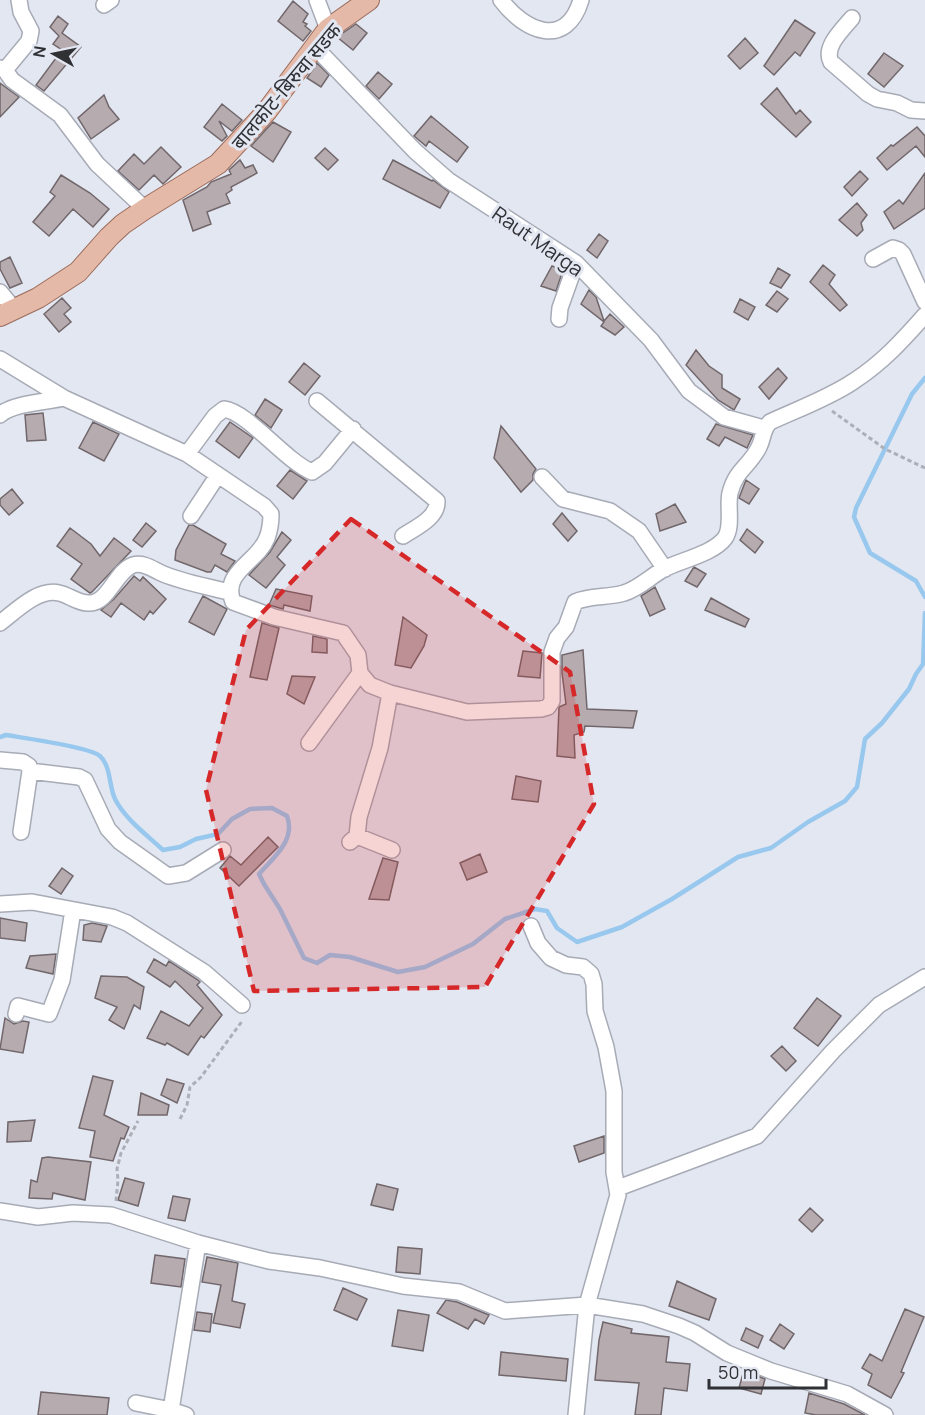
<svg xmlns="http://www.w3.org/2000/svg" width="925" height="1415" viewBox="0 0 925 1415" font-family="Manrope,'Noto Sans Devanagari',sans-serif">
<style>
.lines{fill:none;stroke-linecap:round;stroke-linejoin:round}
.stream{stroke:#99c8ee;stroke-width:4.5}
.building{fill:#b6abaf;stroke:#71676b;stroke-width:1.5}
.minor-casing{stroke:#a7abb6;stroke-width:18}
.major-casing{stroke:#9a6b5a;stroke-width:22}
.path{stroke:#acafb8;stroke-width:3;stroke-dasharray:4.5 3;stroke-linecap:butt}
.minor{stroke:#fff;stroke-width:15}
.major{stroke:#e5b9a8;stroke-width:20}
.marked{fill:#d62828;fill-opacity:0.2;stroke:#d62828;stroke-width:4.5;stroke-dasharray:12 8;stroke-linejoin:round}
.labels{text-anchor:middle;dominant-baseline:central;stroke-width:6;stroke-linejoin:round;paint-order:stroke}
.street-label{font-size:20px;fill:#2f3135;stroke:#e3e7f2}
</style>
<rect width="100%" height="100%" fill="#e3e7f2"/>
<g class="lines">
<!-- stream -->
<path class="stream" d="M925,378L912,394L856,508L854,517L870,553L916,581L925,597
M0,737L6,735C24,738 90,747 100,756C111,766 109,787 115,799C125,819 147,835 163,850L180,847L196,839L218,834L232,819L250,809L272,808L287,816C296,840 274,857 259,874L264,884L280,909L304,958L317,963L330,955L350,957L398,972L425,967L473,944L505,919L535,909L547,911L557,928L577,942L622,927L672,899L738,857L771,848L808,822L845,801L857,787L865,739L882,723L909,689L916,674L923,664L925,613"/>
</g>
<!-- building -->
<path class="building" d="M293,1L308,14L303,22L307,24L305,26L311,31L303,41L278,21Z
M58,16L68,24L62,33L81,47L44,91L36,85L62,50L53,44L59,36L50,27Z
M795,20L815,33L800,56L795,52L774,75L764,66Z
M356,24L367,33L353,50L337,37Z
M745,38L758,53L740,69L728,56Z
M884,53L903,66L884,87L868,74Z
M317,63L329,75L321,87L307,78Z
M378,72L392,84L379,99L366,86Z
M0,83L19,97L0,117Z
M777,88L796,114L800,110L811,122L796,137L761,104Z
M104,95L109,107L119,119L91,139L78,118Z
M222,104L242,120L232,131L219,121L227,136L222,141L204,127Z
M431,116L468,147L457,162L429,141L426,146L414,136Z
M273,122L291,132L273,162L251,146Z
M917,127L925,136V157L916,146L887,170L877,158L891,145L893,146Z
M161,147L181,167L163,184L154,175L139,190L118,171L134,154L144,164Z
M325,148L338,160L328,170L315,158Z
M240,160L245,168L253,165L257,173L231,187L232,190L226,194L230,203L207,212L211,224L193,231L183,200L207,187L211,182L231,174L229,170Z
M393,160L432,181L433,180L449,192L440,208L383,179Z
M860,171L868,179L852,196L844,187Z
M925,173V208L894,229L884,212L899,200L903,204Z
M61,175L90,193L109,209L93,227L73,209L49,236L33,222L55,196L50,192Z
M857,203L867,215L861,223L863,230L857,236L839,220Z
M599,234L608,241L597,258L587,250Z
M10,257L22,283L10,288L0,269V262Z
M823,265L835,275L829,284L847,305L840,311L810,282Z
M552,266L563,270L556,291L541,286Z
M778,268L790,275L781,288L770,283Z
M589,290L596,297L604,321L610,314L624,327L615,335L601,326L604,322L581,304Z
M777,291L788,299L777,312L766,305Z
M62,298L71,308L64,314L71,322L59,332L44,314Z
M740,299L755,307L748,320L734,312Z
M696,350L709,366L722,375V388L740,399L734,410L718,400L686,365Z
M304,363L320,376L305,395L289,382Z
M778,368L787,378L769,399L759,387Z
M265,399L282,410L271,428L255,415Z
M43,413L46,440L27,441L25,415Z
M93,422L119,434L104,461L79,448Z
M230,422L253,438L239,458L216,441Z
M716,424L753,435L747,448L725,437L719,446L707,439Z
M501,426L536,469L533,474V480L521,492L494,458Z
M290,470L307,481L293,499L277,486Z
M746,480L759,489L749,504L739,498Z
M12,489L23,503L9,515L0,505V499Z
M675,504L686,522L660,531L656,514Z
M562,513L577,531L568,541L553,524Z
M146,523L156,531L142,547L133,540Z
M189,525H193L226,544L221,554L235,561L227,572L215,565L211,572H207L175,560L176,550Z
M70,528L91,544L100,556L114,538L131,551L92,592L90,593L71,579L82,564L57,546Z
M747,529L763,542L755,553L740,540Z
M282,532L291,540L277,557L285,565L266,588L249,575L270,552Z
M694,567L706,574L697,587L685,581Z
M134,576L140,581L143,577L166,599L153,614L150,611L144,620L121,603L111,617L101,610L114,599Z
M655,587L665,609L650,616L641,596Z
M276,589L312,596L310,611L284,605L283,609L269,605Z
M203,596L227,609L214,635L189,622Z
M711,598L749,619L745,627L705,610Z
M403,617L427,635L424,646L411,668L395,665Z
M262,623L279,628L267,680L250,677Z
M313,636L327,639V653L312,652Z
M583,650L587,709L637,711L633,728L585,726L584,732L574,735L575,758L557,756L559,707L566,704L562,673V655Z
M523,651L542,653L540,678L518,676Z
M292,676L315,677L304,704L287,694Z
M516,776L541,781L538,802L512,799Z
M268,837L278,847L239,886L220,868L230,856L241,865Z
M480,854L487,872L467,880L460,863Z
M383,858L398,862L389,900L369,899Z
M62,868L73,876L61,894L49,886Z
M0,918L27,923L25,941L0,938Z
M92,923L107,926L101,942L83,940L84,925Z
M56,954L53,974L26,968L30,956Z
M154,959L166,966L169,961L198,980L200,982L197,985L222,1015L204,1038L201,1036L188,1055L167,1043L165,1045L147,1038L161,1011L189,1026L203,1008L175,981L170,987L147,972Z
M101,976L127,977L144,987L140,1009L134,1005L124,1029L109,1020L117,1007L95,998Z
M817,998L841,1016L818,1046L794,1028Z
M5,1018L14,1024L23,1021L29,1022L23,1053L0,1049Z
M782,1046L796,1061L786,1071L771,1056Z
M93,1076L113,1081L104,1115L129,1127L124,1139L121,1138L113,1161L90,1157L95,1131L79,1128Z
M167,1079L184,1084L177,1103L161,1095Z
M141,1093L169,1105L167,1115H138Z
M35,1120L31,1141L7,1142L8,1122Z
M604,1136V1153L579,1162L574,1146Z
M48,1157L91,1162L85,1200L53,1193L52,1199L29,1198L31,1180L37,1182L42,1158Z
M125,1178L144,1183L138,1206L118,1200Z
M377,1184L398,1189L393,1210L371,1205Z
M173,1196L190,1199L185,1221L168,1218Z
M810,1208L823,1220L812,1232L799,1220Z
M398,1247L422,1249L420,1274L396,1272Z
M155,1255L185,1259L181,1287L151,1283Z
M207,1257L238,1263L232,1301L245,1304L240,1328L213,1323L221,1285L202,1282Z
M677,1281L716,1299L709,1320L669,1306Z
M343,1288L367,1299L357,1320L334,1310Z
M446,1300L457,1302L489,1315L484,1324L475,1319L468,1329L437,1313Z
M905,1309L924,1317L901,1372L904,1373L891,1398L868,1385L872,1374L862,1368L870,1354L882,1361Z
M398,1310L429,1315L423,1351L392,1346Z
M197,1312L212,1314L210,1332L194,1330Z
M603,1322L632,1329L631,1333L669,1337L666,1362L690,1364L687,1391L664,1388L661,1415H635L639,1383L595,1380L599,1340Z
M780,1324L794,1334L784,1349L770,1340Z
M746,1328L763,1336L758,1348L741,1340Z
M501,1352L568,1359L566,1381L499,1375Z
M744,1370L765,1379L761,1394L739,1388Z
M41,1392L109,1398L107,1415H38Z
M809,1393L844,1404L865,1415H816L805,1413Z"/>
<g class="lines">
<!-- minor casing -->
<g class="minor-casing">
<path id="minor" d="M317,0L328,29
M501,0C524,31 566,50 581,0
M104,5L111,0
M852,18C843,29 823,47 831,62L868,94L877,99L897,103L911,110L925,111
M314,46L415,151L448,180L576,263L651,340L689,391L724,417L764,428
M0,68L5,70L12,80L60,115L97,164L145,209
M5,70L29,41L31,31L21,12L19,0
M873,259L893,248L899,250L903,254L925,302
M0,292L15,310
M559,319L560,308L576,263
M0,359L64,398L187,454L264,506L271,514C271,522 270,530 267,538C258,562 221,572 233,602L274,617L343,633L358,655L360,673L370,685L390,693L467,712L541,709L548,707L552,701V652L557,638L566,627L575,602C590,595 608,598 624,593C638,589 651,576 664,569C681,560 713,554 725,538C733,527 727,506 730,493C736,469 750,466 759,447C764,437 762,430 770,422C796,410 831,397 854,381C882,363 903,340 925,315
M317,401L437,501C438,518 415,528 403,536
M0,415C12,403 47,402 64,398
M187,454L215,416L224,409C248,412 285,461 312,472L325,463L353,429
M542,477L563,499L610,511L639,531L665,569
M191,516L218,475
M0,623C16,611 38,588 59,593C69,595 79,604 90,603C108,603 116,571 133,565C142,562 151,568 159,572C180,582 206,586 229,592
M309,743L360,673
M0,760L23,762L29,766L30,771L21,832
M30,771L79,777L85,780L108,829L120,842L168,876L186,873L223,850
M357,836L392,850
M350,842L357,836L359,817L380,748L390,693
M0,904L32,902L112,917L127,923L204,972L242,1005
M531,926L538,943L551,958L566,965L583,967L591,974L594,984L595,1011L606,1047L614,1091V1172L618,1195L587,1305L576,1415
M16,1014L18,1006L49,1014L62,980L73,910
M618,1188L757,1136L833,1051L879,1005L925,977
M0,1211L38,1217L73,1213L111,1215L198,1243L269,1261L320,1268L403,1286L459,1292L505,1311L587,1305L643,1314L679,1326L695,1333L727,1353L771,1371L847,1394L885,1415
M136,1403L171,1410
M186,1415L171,1410L198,1243"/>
</g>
<!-- major casing -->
<g class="major-casing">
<path id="major" d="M0,316L38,298L78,272L109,237L123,224L145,209L218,164L267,111L328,29L369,0"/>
</g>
<!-- path -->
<path class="path" d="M832,411L885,449L925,468
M180,1119L187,1105L190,1087L201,1077L243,1020
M116,1201L118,1180L117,1169L121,1153L138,1121"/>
<!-- minor -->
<use href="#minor" class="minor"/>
<!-- major -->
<use href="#major" class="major"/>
</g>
<!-- marked area -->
<path class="marked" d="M351,519L570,672L594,804L485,987L254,991L206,790L246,630Z"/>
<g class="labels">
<!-- street labels -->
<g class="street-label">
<text transform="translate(286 86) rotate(-50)">बालकोट-बिरुवा सडक</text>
<text transform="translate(538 241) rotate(35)">Raut Marga</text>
</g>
</g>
<!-- north arrow -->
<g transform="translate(54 54) rotate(279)" stroke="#e3e7f2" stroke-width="4.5" paint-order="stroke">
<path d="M0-4.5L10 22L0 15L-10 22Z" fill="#2f3135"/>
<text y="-9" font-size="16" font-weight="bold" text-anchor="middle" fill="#2f3135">N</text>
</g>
<!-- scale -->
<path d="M709 1379v9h117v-9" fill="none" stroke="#2f3135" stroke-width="3"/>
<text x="718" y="1379" font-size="18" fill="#2f3135" stroke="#e3e7f2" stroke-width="4.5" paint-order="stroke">50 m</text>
</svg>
